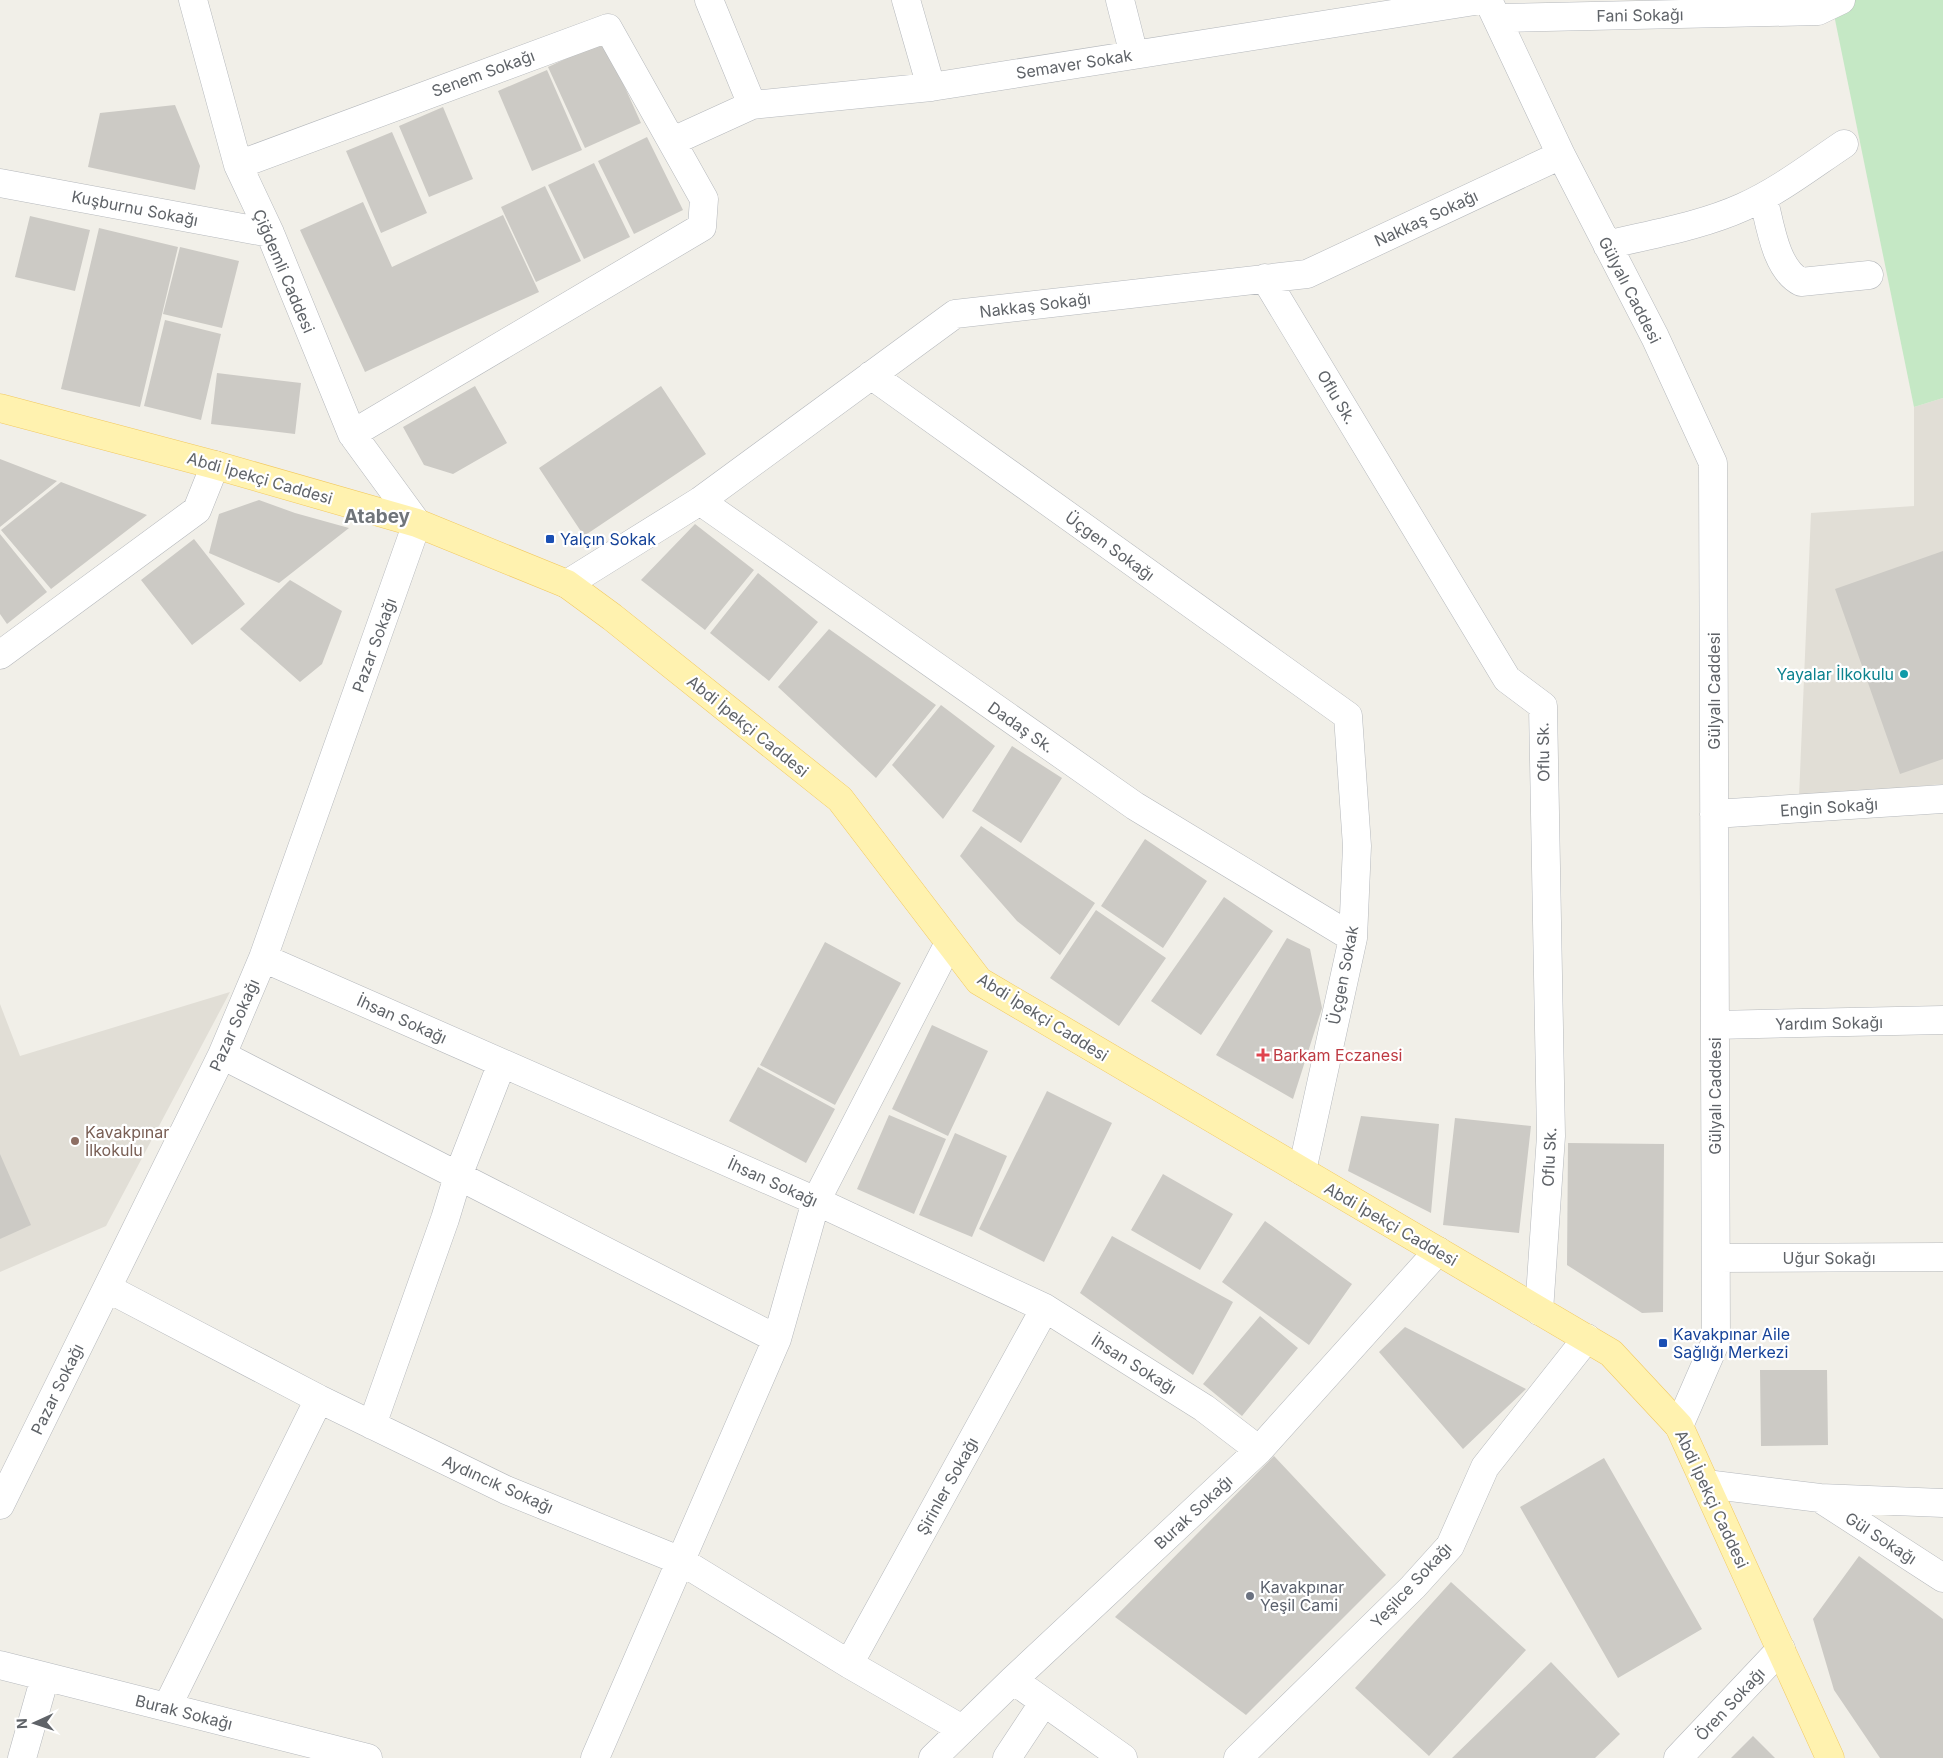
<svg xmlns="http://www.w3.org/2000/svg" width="1943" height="1758" viewBox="0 0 1943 1758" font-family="Inter,sans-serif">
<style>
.education{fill:#e1ded6}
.green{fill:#c5e8c5}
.building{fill:#cccac5}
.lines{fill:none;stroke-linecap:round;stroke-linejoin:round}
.minor-casing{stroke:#b5b8bc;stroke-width:29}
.major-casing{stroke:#f2c960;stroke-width:29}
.minor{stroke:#fff;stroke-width:28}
.major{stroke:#fff2af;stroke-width:28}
.transit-dot{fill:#1a4fb4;stroke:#fff;stroke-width:2}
.culture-dot{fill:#0f9aa8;stroke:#fff;stroke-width:2}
.health-dot{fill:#e0444e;stroke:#fff;stroke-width:2}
.education-dot{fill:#8d6e63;stroke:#fff;stroke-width:2}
.worship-dot{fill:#6b7280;stroke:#fff;stroke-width:2}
.labels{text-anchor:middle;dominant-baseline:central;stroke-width:4.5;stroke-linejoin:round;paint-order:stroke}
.street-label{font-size:16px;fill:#5f6368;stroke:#fff}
.transit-label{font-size:16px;fill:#164399;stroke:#fff;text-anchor:start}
.culture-label{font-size:16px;fill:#0d838f;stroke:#fff;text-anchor:end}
.health-label{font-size:16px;fill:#be3a42;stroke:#fff;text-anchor:start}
.education-label{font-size:16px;fill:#785e54;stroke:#fff;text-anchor:start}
.worship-label{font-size:16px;fill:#5b616d;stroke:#fff;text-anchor:start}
.quarter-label{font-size:19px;font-weight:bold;fill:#70757a;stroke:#fff}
</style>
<rect width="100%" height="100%" fill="#f1efe8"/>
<!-- education -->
<path class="education" d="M1943,398V784L1799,797L1811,513L1914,506V407Z
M230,992L106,1226L0,1272V1004L20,1056Z"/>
<!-- green -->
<path class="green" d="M1831,0H1943V398L1914,407Z"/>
<!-- building -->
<path class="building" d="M604,41L641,123L585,148L548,67Z
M547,70L582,150L532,171L498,91Z
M175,105L200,166L195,190L88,167L100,113Z
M443,107L473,179L429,197L399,126Z
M392,132L427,213L381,233L346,151Z
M647,137L683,210L634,234L598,161Z
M594,163L630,237L584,259L548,185Z
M545,186L581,261L536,282L501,207Z
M363,202L392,267L503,215L539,292L365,372L300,230Z
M30,216L90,230L75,291L15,277Z
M99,228L178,247L140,407L61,389Z
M180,247L239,261L222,328L163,314Z
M165,320L221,334L201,420L144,406Z
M217,373L301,383L295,434L211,424Z
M475,386L507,443L453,474L424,465L403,427Z
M661,386L706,454L584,536L539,468Z
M0,459L57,481L0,527Z
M61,482L147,515L51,589L1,530Z
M259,500L295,513L349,528L279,583L209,553L219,514Z
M695,524L754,570L705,630L641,580Z
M0,534L47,592L7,624L0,614Z
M194,539L245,604L192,645L141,580Z
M1943,551V759L1900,774L1835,589Z
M758,573L818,622L769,681L710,633Z
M290,580L342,611L322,664L300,682L240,629Z
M829,629L936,705L876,778L778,687Z
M941,705L995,746L943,819L892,765Z
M1012,746L1062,778L1021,843L972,811Z
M981,826L1095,903L1060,955L1017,921L960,856Z
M1145,839L1207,881L1163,948L1101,906Z
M1224,897L1273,931L1201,1035L1151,1001Z
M1096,910L1166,958L1119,1026L1050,978Z
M1287,938L1310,949L1322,1008L1293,1099L1216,1055Z
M825,942L901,983L835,1105L760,1065Z
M932,1025L988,1051L948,1136L892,1109Z
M758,1067L835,1109L806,1163L729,1121Z
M1047,1091L1112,1123L1044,1262L979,1229Z
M889,1115L946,1139L914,1214L857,1189Z
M1361,1116L1439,1124L1431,1213L1348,1171Z
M1455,1118L1531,1126L1519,1233L1443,1225Z
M955,1133L1007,1156L972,1237L919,1215Z
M1568,1143L1664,1144L1663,1312L1642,1313L1567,1265Z
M0,1154L31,1225L0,1239Z
M1163,1174L1233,1214L1200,1270L1131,1230Z
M1265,1221L1352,1284L1309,1345L1222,1282Z
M1112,1236L1233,1302L1193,1375L1080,1293Z
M1260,1316L1298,1348L1242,1416L1203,1384Z
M1405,1327L1526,1389L1463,1449L1379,1352Z
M1760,1370H1827L1828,1445L1761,1446Z
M1274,1456L1386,1575L1246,1715L1115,1617Z
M1604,1458L1702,1629L1618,1678L1520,1507Z
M1859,1556L1943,1619V1758H1880L1834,1690L1813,1619Z
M1451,1582L1526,1650L1429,1756L1355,1688Z
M1551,1662L1620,1734L1595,1758H1452Z
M1753,1736L1775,1758H1731Z"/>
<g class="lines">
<!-- minor casing -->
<g class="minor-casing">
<path id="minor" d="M709,0L752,105
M906,0L931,87
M1120,0L1134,55
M1488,0L1561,155L1655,337L1713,463L1716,1341L1679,1426
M1498,18L1818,11L1841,0
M673,141L752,105L931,87L1481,0
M238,165L608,28L704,199L702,227L352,434
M0,183L270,233
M1763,197C1770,223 1775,269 1801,282L1869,275
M1607,245C1652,234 1701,226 1743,207C1779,191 1811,166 1844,144
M1265,278L1507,679L1543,706L1551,1136L1539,1311
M871,375L1348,716L1357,846L1353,938L1302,1171
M700,501L1135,806L1353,938
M567,584L700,501L955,314L1307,274L1561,155
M0,655L197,510L215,465
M1714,814L1943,799
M263,958L816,1201L1045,1308L1204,1408L1259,1450
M1715,1025L1943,1020
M222,1055L777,1339
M1716,1258L1943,1257
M107,1288L319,1399L506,1490L681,1561L849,1664L962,1729
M372,1425L445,1219L458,1176L502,1063
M1706,1484L1820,1498L1943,1503
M1821,1499L1943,1578
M0,1505L222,1055L263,958L417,523L352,434L270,233L238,165L193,0
M849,1664L1045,1308
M0,1665L368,1758
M1013,1680L1123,1758
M167,1707L319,1399
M22,1758L45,1677
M595,1758L777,1339L816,1201L949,943
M933,1758L1013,1680L1259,1450L1438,1251
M1007,1758L1044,1702
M1238,1758L1413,1587L1450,1546L1485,1467L1587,1338
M1678,1758L1781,1649"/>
</g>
<!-- major casing -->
<g class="major-casing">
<path id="major" d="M0,408L215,465L417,523L567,584L612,617L840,799L979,981L1611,1353L1679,1426L1830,1758"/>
</g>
<!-- minor -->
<use href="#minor" class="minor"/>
<!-- major -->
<use href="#major" class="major"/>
</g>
<!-- markers -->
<g class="transit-dot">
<rect x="545" y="534" width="10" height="10" rx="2.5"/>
<rect x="1658" y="1338" width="10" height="10" rx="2.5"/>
</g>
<circle class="culture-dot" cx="1904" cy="674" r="5"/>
<path class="health-dot" d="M1260.5 1047.5h5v5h5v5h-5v5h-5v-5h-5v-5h5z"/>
<circle class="education-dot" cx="75" cy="1141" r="5"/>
<circle class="worship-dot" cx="1250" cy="1596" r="5"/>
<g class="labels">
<!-- street labels -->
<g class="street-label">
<text transform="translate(1640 15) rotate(-1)">Fani Sokağı</text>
<text transform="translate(1074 64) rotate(-9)">Semaver Sokak</text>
<text transform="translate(483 73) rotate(-20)">Senem Sokağı</text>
<text transform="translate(135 208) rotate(11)">Kuşburnu Sokağı</text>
<text transform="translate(1426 218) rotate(-25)">Nakkaş Sokağı</text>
<text transform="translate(284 271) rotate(67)">Çiğdemli Caddesi</text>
<text transform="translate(1630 290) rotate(63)">Gülyalı Caddesi</text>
<text transform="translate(1035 305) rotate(-7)">Nakkaş Sokağı</text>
<text transform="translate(1337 397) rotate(59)">Oflu Sk.</text>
<text transform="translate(260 478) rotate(16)">Abdi İpekçi Caddesi</text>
<text transform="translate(1110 546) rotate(36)">Üçgen Sokağı</text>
<text transform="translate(374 645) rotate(-70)">Pazar Sokağı</text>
<text transform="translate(1714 691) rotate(-90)">Gülyalı Caddesi</text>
<text transform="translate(748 726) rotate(39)">Abdi İpekçi Caddesi</text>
<text transform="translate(1021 727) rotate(35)">Dadaş Sk.</text>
<text transform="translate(1543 752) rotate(-91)">Oflu Sk.</text>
<text transform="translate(1829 807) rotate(-4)">Engin Sokağı</text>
<text transform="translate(1343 975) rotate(-79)">Üçgen Sokak</text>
<text transform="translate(1043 1017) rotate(32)">Abdi İpekçi Caddesi</text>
<text transform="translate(402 1019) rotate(24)">İhsan Sokağı</text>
<text transform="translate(1829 1023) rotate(-1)">Yardım Sokağı</text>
<text transform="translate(234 1025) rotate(-66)">Pazar Sokağı</text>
<text transform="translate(1715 1096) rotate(-90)">Gülyalı Caddesi</text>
<text transform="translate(1549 1157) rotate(-87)">Oflu Sk.</text>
<text transform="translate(773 1182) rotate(24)">İhsan Sokağı</text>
<text transform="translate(1391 1224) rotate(30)">Abdi İpekçi Caddesi</text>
<text x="1829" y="1258">Uğur Sokağı</text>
<text transform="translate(1134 1364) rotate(32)">İhsan Sokağı</text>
<text transform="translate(57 1389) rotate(-64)">Pazar Sokağı</text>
<text transform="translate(498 1484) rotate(24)">Aydıncık Sokağı</text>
<text transform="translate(947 1486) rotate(-61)">Şirinler Sokağı</text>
<text transform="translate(1712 1499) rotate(65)">Abdi İpekçi Caddesi</text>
<text transform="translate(1193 1512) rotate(-43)">Burak Sokağı</text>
<text transform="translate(1881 1538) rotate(33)">Gül Sokağı</text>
<text transform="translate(1411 1585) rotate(-47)">Yeşilce Sokağı</text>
<text transform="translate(1730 1704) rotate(-47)">Ören Sokağı</text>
<text transform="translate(184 1712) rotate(14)">Burak Sokağı</text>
</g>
<!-- transit labels -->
<g class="transit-label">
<text x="560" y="539">Yalçın Sokak</text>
<text x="1673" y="1334">Kavakpınar Aile<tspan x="1673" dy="18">Sağlığı Merkezi</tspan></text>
</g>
<!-- culture labels -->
<g class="culture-label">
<text x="1894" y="674">Yayalar İlkokulu</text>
</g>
<!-- health labels -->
<g class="health-label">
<text x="1273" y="1055">Barkam Eczanesi</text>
</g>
<!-- education labels -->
<g class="education-label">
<text x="85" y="1132">Kavakpınar<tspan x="85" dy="18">İlkokulu</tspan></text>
</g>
<!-- worship labels -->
<g class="worship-label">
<text x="1260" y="1587">Kavakpınar<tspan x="1260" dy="18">Yeşil Cami</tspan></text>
</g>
<!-- quarter labels -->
<g class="quarter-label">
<text x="377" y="516">Atabey</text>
</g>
</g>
<!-- north arrow -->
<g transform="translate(35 1723) rotate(267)" stroke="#ffffff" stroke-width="4" paint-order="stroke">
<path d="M0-4L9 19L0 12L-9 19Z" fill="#5f6368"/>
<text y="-8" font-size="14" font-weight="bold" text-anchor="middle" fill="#5f6368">N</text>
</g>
</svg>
